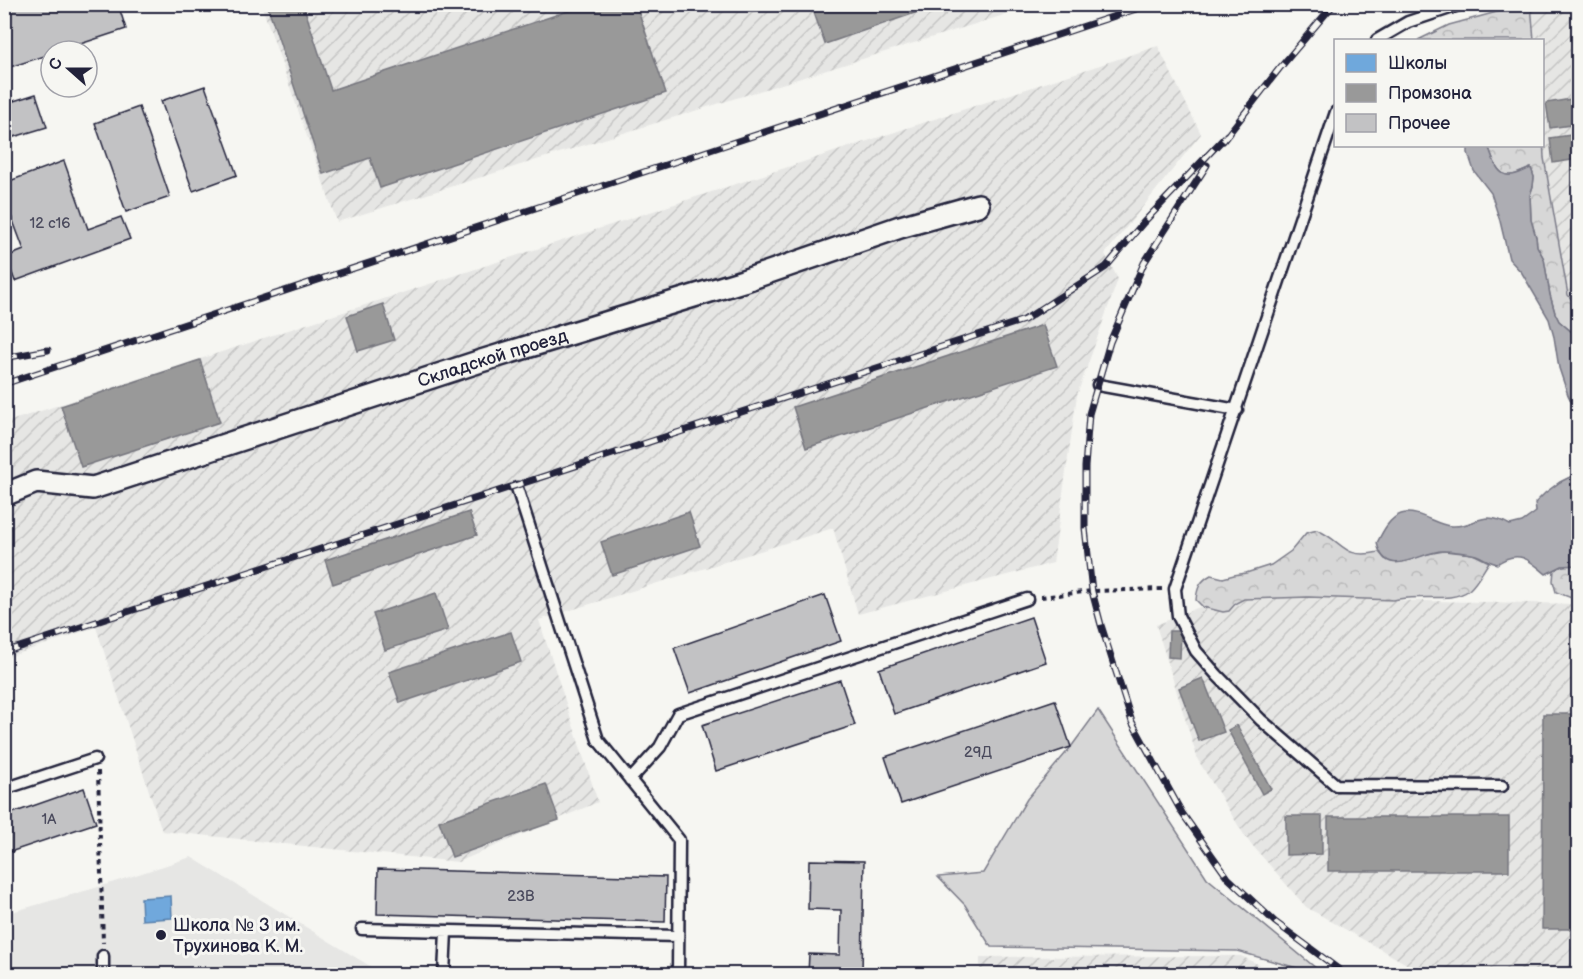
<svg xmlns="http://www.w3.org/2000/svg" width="1583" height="979" viewBox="0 0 1583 979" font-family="'Balsamiq Sans',sans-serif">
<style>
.built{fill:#e6e6e4}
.industrial{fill:url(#industrial-furrows)}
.grass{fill:#d7d7d7;stroke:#7c7c89;stroke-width:1.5}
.forest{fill:url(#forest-crowns);stroke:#7c7c89;stroke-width:1.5}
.water{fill:#adadb3;stroke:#757583;stroke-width:1.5}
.schools{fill:#6fa8dc;stroke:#5880ac;stroke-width:1.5}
.industry{fill:#999;stroke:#75757d;stroke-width:1.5}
.building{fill:#c2c2c4;stroke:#22223b;stroke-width:1.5}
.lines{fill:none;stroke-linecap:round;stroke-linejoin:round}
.service-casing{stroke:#22223b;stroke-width:15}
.minor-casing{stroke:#22223b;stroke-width:26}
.path{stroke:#22223b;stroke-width:4;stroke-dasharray:4.5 4.5;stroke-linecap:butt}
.service{stroke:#f6f6f2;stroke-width:10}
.minor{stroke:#f6f6f2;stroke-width:21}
.rail-casing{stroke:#22223b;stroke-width:7}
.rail{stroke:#f6f6f2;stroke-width:4.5;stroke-dasharray:14;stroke-linecap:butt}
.poi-dot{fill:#22223b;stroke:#f6f6f2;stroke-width:2}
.labels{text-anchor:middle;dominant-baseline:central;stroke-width:6;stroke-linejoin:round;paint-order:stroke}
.number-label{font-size:15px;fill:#4a4a5d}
.street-label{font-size:18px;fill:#22223b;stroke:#f6f6f2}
.poi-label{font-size:18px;fill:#22223b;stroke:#f6f6f2;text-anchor:start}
</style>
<defs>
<pattern id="industrial-furrows" width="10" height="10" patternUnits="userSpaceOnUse" patternTransform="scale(1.5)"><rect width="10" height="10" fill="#e6e6e4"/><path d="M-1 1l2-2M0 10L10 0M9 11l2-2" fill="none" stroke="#c5c5c4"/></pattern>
<pattern id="forest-crowns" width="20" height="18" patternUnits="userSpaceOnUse" patternTransform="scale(1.5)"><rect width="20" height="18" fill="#d7d7d7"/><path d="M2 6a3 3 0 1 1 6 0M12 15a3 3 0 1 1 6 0" fill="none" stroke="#b8b8b9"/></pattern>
</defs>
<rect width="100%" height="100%" fill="#f6f6f2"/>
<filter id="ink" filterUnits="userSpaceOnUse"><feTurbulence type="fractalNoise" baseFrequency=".0167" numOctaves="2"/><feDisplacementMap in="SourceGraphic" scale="12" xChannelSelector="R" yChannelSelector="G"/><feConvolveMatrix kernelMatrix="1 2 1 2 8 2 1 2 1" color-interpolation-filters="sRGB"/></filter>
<g filter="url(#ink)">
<!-- built -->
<path class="built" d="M191,857L383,974H5V914L102,886Z"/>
<!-- industrial -->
<path class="industrial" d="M261,4L1036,5L337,222Z
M1531,5H1578V307L1568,295L1544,158L1542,138V40H1534Z
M1158,46L1201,134L1105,254L1118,279L1077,395L1053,563L858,614L833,528L539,620L598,802L458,862L162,831L96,627L5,658L4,423Z
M1248,587H1370L1374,600L1578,604V974H1424L1306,907L1246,838L1198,760L1156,625Z
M1241,956L1278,974H980V957Z"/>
<!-- grass -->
<path class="grass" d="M1098,710L1207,878L1323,974H1318L1237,951L991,947L965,905L938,877L983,873L1027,799L1071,747Z"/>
<!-- forest -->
<path class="forest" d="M1526,4L1531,5L1534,40H1418L1449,25Z
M1543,138L1544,158L1568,295L1578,307V341L1574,334L1559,321L1555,313L1550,295L1544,259L1537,246L1536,237L1531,220L1530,195L1533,186L1534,177L1531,168C1525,170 1517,175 1511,175C1496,177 1493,156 1488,146H1542Z
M1317,530C1345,542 1342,560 1379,552L1385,559L1402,562L1427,554L1444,551L1473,554L1489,562C1483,571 1477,583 1469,590C1452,604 1415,593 1394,600L1308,597L1244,599L1236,603L1229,611L1223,612L1203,607L1196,600C1197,588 1200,581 1211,575L1223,578L1234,575L1246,573L1271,565L1291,551L1306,533Z
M1571,564L1578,565V597L1574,599L1556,592L1553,581L1554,570L1562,566Z"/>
<!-- water -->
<path class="water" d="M1468,146H1488C1493,156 1496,177 1511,175C1517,175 1525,170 1531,168L1534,177L1533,186L1530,195L1531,220L1536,237L1537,246L1544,259L1550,295L1555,313L1559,321L1574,334L1578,341V415L1568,395L1559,368L1554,337L1549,319L1522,273L1509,259L1500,221L1491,193L1474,171L1468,153Z
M1578,473V565L1562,566L1546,574C1529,559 1518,549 1497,564C1488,562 1484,558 1476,555C1468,553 1451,551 1443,551C1420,551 1386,582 1377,543C1382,533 1389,518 1401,514C1418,509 1435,525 1451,526C1476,528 1480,508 1510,525L1522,522L1536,512L1535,503L1545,493L1560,482Z"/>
<!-- schools -->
<path class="schools" d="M171,896L172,918L142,920L141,898Z"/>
<!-- industry -->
<path class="industry" d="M267,4H303L331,90L589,4H636L666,93L380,188L370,158L323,174Z
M811,4H941L825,44Z
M1578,98V124L1550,128L1546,103Z
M1578,134V159L1553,163L1550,138Z
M383,304L394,340L358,351L347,316Z
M1043,325L1057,366L806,448L793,407Z
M200,360L220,422L81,467L61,406Z
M469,512L477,535L333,584L325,560Z
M689,512L700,546L612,575L601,542Z
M436,593L448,630L385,650L373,614Z
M1169,631H1181L1180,658L1168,657Z
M511,632L521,662L400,703L389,672Z
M1203,678L1224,732L1199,741L1179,688Z
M1543,714H1578V929H1542Z
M1237,725L1271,789L1262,794L1228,730Z
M546,784L559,820L452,857L439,821Z
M1286,816H1322V854L1286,855Z
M1328,817H1509V871H1328Z"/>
<!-- building -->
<path class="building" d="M4,4H118L126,29L59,51H51V54L4,69Z
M205,86L237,175L193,191L161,101Z
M36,94L47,127L4,140V104Z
M139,107L170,197L126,212L95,123Z
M64,161L88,229L121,217L130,239L15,281L6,257L24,250L4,197V183Z
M825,595L841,641L690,693L674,648Z
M1031,617L1046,662L894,714L879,669Z
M840,680L855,725L716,771L702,725Z
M1055,700L1071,747L901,804L885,757Z
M84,788L96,823L4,854V816Z
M809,860L864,861L862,974H808L809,954L840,955L841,910L808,909Z
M378,869L666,877L665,922L377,914Z"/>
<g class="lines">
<!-- service casing -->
<g class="service-casing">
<path id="service" d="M1377,40L1408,22L1462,4
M1336,112L1175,589L1178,616L1196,651L1217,675L1261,720L1336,785L1502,786
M1098,385L1237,410
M517,488L598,740L679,840L678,974
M630,780L660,747L678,714L1027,599
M4,789L95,759
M362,929L678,936
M103,974V956
M444,974L446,931"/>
</g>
<!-- minor casing -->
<g class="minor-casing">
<g id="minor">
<path id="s1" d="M4,495L36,482L93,488L481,361L743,281L900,227L978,205"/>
</g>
</g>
<!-- path -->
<path class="path" d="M1041,597L1092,591L1162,589
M98,771L103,943"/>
<!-- service -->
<use href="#service" class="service"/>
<!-- minor -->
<use href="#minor" class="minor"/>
<!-- rail casing -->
<g class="rail-casing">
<path id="rail" d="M1223,141L1279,69L1328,11L1335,4
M1207,165L1144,263L1110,342L1089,414L1085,467V528L1092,591L1101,625L1132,722L1182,813L1228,878L1275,922L1345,974
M4,358L48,350
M4,384L1151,4
M4,652L1024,320L1106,267L1143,223L1227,135"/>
</g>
<!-- rail -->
<use href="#rail" class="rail"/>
</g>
</g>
<!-- markers -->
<circle class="poi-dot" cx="161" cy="935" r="6"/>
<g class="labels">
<!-- number labels -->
<g class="number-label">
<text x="50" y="223">12 с16</text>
<text x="978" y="752">29Д</text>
<text x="49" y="819">1А</text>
<text x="521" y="896">23В</text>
</g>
<!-- street labels -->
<g class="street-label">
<text stroke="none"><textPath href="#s1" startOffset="512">Складской проезд</textPath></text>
</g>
<!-- poi labels -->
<g class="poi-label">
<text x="173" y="925">Школа № 3 им.<tspan x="173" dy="21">Трухинова К. М.</tspan></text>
</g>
</g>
<!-- margin -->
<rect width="1583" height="979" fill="none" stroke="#f6f6f2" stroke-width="24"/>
<rect x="12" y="12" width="1559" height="955" fill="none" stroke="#22223b" stroke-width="2" filter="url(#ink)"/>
<!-- legend -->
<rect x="1334" y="39" width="210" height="108" fill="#f6f6f2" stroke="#a1a1a9" stroke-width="1.5"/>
<rect x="1346" y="54" width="30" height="18" fill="#6fa8dc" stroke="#a1a1a9" stroke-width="1.5"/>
<text x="1388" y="69" font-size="18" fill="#22223b">Школы</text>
<rect x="1346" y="84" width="30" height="18" fill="#999999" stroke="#a1a1a9" stroke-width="1.5"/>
<text x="1388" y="99" font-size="18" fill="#22223b">Промзона</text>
<rect x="1346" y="114" width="30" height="18" fill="#c2c2c4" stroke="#a1a1a9" stroke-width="1.5"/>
<text x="1388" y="129" font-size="18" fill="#22223b">Прочее</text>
<!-- north arrow -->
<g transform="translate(69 69) rotate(291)"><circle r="28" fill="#f6f6f2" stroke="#a1a1a9" stroke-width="1.5"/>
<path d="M0-4.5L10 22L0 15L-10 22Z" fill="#22223b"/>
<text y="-9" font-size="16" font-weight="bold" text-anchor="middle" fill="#22223b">С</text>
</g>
</svg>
